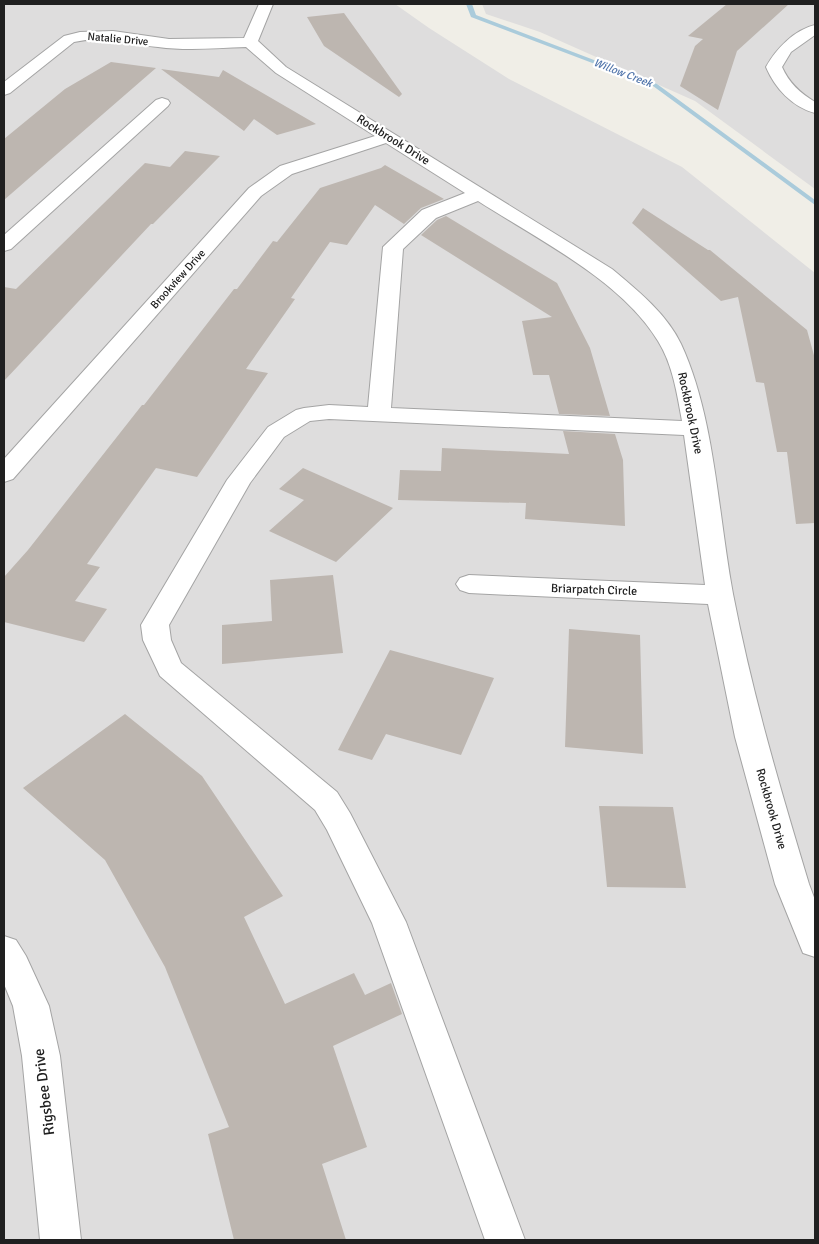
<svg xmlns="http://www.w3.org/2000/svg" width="819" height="1244" viewBox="0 0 819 1244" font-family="Signika,sans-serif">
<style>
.residential{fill:#dedddd}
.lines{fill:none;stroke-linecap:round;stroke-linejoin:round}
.stream{fill:#aacbdb;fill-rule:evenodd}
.building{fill:#bdb6b0}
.minor-casing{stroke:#a4a4a4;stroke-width:2}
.minor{fill:#fff;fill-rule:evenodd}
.labels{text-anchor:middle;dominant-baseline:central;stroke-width:4.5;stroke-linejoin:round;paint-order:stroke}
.far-street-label{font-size:11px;fill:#202020;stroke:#fff}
.far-water-label{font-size:11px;font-style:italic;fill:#5175ab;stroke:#fff}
.street-label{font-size:12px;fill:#202020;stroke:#fff}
.near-street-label{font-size:15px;fill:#202020;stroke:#fff}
</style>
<rect width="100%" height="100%" fill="#f0eee7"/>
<!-- residential -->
<path class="residential" d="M4,4H395L429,28L509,79L682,167L815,273V1240H4Z
M482,4H815V189L695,101L540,32L486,14Z"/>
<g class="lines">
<!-- stream -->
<path class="stream" d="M466,4H472L476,15L657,84L815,200V205L653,86L471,17Z"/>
</g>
<!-- building -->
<path class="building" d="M727,4H789L737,51L718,110L680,86L695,46L703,39L688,36Z
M344,13L402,94L399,97L324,46L307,17Z
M111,62L156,68L4,200V139L65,89Z
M161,69L219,77L223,70L316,124L277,135L254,119L244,131Z
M185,151L220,156L153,224H151L4,381V287L16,289L145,163L170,167Z
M385,165L444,199L421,208L404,224L375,205L347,245L330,242L291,298L295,299L246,369L268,373L197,477L156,468L87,564L100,567L75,601L107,609L84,642L4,622V577L28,550L142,405H144L234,289H237L273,241L277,242L320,188L381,168Z
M643,208L708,250H710L807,330L815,359V523L796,524L787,452H777L764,383L756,382L738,297L721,301L632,223Z
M446,216L557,283L590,348L610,416L559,414L549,375H533L522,321L552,317L421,235L437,220Z
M563,431L615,434L623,460L625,526L525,519L526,503L398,500L400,470L441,471L442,448L569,454Z
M303,468L393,508L336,562L269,531L304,500L279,489Z
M333,575L343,653L222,664V625L272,621L270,580Z
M569,629L640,635L643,754L565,747Z
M390,650L494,678L461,755L386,734L372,760L338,750Z
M125,714L202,776L283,896L244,917L285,1004L354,973L365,995L391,983L402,1014L333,1046L367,1147L322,1164L346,1240H234L208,1134L229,1127L165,967L105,860L23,788Z
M599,806L673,807L686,888L607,887Z"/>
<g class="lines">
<!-- minor casing -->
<g class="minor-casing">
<path id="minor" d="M259,4H273L258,41L286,67L612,269C636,289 667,314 681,344C715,417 718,514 733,594C752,693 780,788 809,884L815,900V957L803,953L775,884L735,737L708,604L469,593L460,590L456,584L460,578L469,575L705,585L684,435L329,419L310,421L284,437L250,483L169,625L171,640L181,663L337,792L350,813L406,922L525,1240H485L372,923L327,830L315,810L160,676L143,640L141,625L227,480L268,427L296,410L304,408L329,405L368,407L383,247L422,210L465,193L386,143L292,174L261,196L13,479L4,482V459L249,188L280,166L375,136L276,73L246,47C217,48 187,51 158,47C130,44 102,35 74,42L10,93L4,95V82L64,36L80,32L113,31L169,39L244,38ZM478,201C537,239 621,280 658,341C673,365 677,394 682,421L391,408L403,249L436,218Z
M815,25V35L791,52L782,67C789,83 800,93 815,102V113C792,107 775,88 766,67C776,49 794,30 815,25Z
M162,98L168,100L170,103L168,106L11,249L4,251V235L156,100Z
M4,936L16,940L26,956L49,1006L60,1056L81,1240H40L22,1056L13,1006L4,984Z"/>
</g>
<!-- minor -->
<use href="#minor" class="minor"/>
</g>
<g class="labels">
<!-- far-street labels -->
<g class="far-street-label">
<text transform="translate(118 39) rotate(5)">Natalie Drive</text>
<text transform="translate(178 279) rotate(-48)">Brookview Drive</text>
</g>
<!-- far-water labels -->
<g class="far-water-label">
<text transform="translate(623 73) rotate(21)">Willow Creek</text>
</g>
<!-- street labels -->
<g class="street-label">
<text transform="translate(393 140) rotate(32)">Rockbrook Drive</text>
<text transform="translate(690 413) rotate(78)">Rockbrook Drive</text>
<text transform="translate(594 590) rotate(2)">Briarpatch Circle</text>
<text transform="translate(771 809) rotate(74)">Rockbrook Drive</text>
</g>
<!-- near-street labels -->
<g class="near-street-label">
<text transform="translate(44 1092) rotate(-97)">Rigsbee Drive</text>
</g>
</g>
<!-- border -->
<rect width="819" height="1244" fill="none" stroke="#202020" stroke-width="10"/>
</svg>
